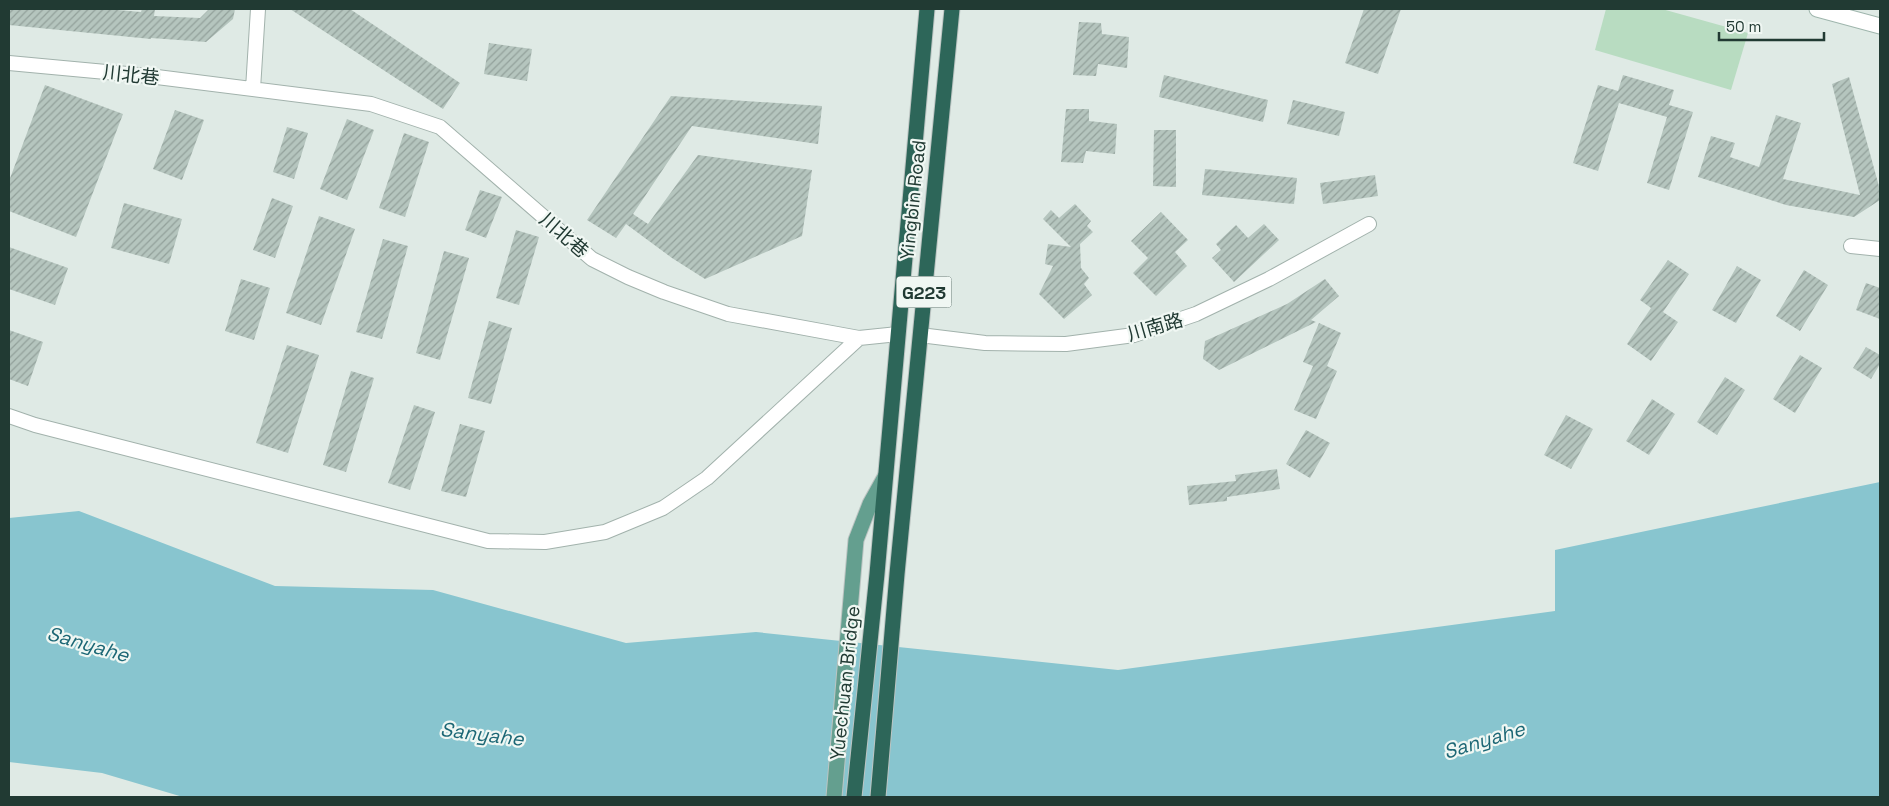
<svg xmlns="http://www.w3.org/2000/svg" width="1889" height="806" viewBox="0 0 1889 806" font-family="'Space Grotesk','Noto Sans SC',sans-serif">
<style>
.grass{fill:#b8dcc1}
.water{fill:#88c5cf}
.building{fill:url(#building-hatch)}
.lines{fill:none;stroke-linecap:round;stroke-linejoin:round}
.street-casing{stroke:#a2b2ac;stroke-width:16}
.secondary-casing{stroke:#9fb6ad;stroke-width:17}
.primary-casing{stroke:#bcc4c2;stroke-width:17}
.highway-casing{stroke:#bcc4c2;stroke-width:17}
.street{stroke:#fff;stroke-width:14}
.secondary{stroke:#fff;stroke-width:15}
.primary{stroke:#649f8f;stroke-width:15}
.highway{stroke:#2d6659;stroke-width:15}
.labels{text-anchor:middle;dominant-baseline:central;stroke-width:4.5;stroke-linejoin:round;paint-order:stroke}
.shield{fill:#f0f7f3;stroke:#5f736d;stroke-width:1}
.shield-label{font-size:18px;font-weight:bold;fill:#213a33}
.street-label{font-size:19px;fill:#213a33;stroke:#f0f7f3}
.water-label{font-size:20px;font-style:italic;fill:#1c6775;stroke:#f0f7f3}
</style>
<defs>
<pattern id="building-hatch" width="6" height="6" patternUnits="userSpaceOnUse" patternTransform="scale(1.25)"><rect width="6" height="6" fill="#b5c5be"/><path d="M-1 1l2-2M0 6l6-6M5 7l2-2" fill="none" stroke="#93a19b"/></pattern>
</defs>
<rect width="100%" height="100%" fill="#dfeae5"/>
<!-- grass -->
<path class="grass" d="M1606,9H1662L1748,33L1731,90L1595,50Z"/>
<!-- water -->
<path class="water" d="M1880,482V797H183L102,773L9,762V518L79,511L275,586L433,590L626,643L756,632L1118,670L1555,611V550Z"/>
<!-- building -->
<path class="building" d="M9,9H105L141,12L142,9H155L154,16L200,18L209,9H235L233,19L206,42L151,38V39L9,25Z
M290,9H350L460,83L443,109Z
M1364,9H1401L1378,74L1345,63Z
M1079,22L1101,23L1102,34L1129,37L1127,68L1098,64L1096,76L1073,75Z
M489,43L532,49L527,81L484,74Z
M1164,75L1268,100L1263,122L1159,97Z
M1623,75L1674,90L1669,105L1693,112L1669,190L1647,183L1667,117L1619,103L1598,171L1573,163L1598,85L1618,91Z
M1849,77L1880,190V200L1854,217L1786,205L1698,177L1711,136L1735,143L1730,157L1759,167L1776,115L1801,123L1783,179L1860,195L1832,84Z
M45,85L123,114L76,237L9,211V181Z
M671,96L822,106L818,144L692,126L633,214L648,224L698,155L812,170L802,236L705,279L672,258L626,224L616,238L587,220Z
M1293,100L1345,112L1339,136L1287,124Z
M1066,109H1089V121L1117,124L1115,154L1086,151L1083,163L1061,162Z
M175,110L204,120L182,180L153,169Z
M347,119L374,130L347,200L320,189Z
M287,127L308,133L294,179L273,172Z
M1154,130H1176V187L1153,186Z
M404,133L429,142L405,217L379,208Z
M1205,169L1297,178L1294,204L1202,195Z
M1375,175L1378,196L1323,204L1320,183Z
M480,190L502,197L486,238L465,230Z
M272,198L293,206L275,258L253,250Z
M124,203L182,219L169,264L111,248Z
M1075,204L1091,221L1087,226L1093,232L1080,244L1081,268L1089,278L1084,284L1092,295L1064,319L1039,294L1053,266L1045,264L1048,244L1071,247L1043,219L1051,210L1059,218Z
M1161,212L1188,240L1175,252L1187,266L1156,296L1133,273L1148,258L1131,241Z
M319,216L355,229L321,325L286,313Z
M1264,224L1279,240L1234,282L1212,258L1221,250L1216,244L1236,225L1248,238Z
M516,230L539,237L519,305L496,298Z
M383,239L408,246L382,339L356,332Z
M9,247L68,268L55,305L9,289Z
M444,251L469,258L440,360L416,353Z
M1668,260L1689,274L1663,312L1678,322L1651,361L1627,344L1651,308L1640,300Z
M1737,266L1761,280L1736,323L1712,310Z
M1804,270L1828,285L1800,331L1776,316Z
M241,279L270,288L254,340L225,331Z
M1325,279L1339,296L1311,320L1316,322L1219,370L1203,359L1205,341L1287,304Z
M1866,283L1880,288V319L1856,310Z
M489,321L512,328L491,404L468,398Z
M1319,323L1341,333L1327,366L1337,371L1316,419L1294,410L1313,366L1303,362Z
M9,330L43,342L28,386L9,379Z
M287,345L319,355L288,453L256,443Z
M1866,347L1880,355V364L1871,379L1853,368Z
M1800,355L1822,368L1795,413L1773,399Z
M351,371L374,378L346,472L323,465Z
M1725,377L1745,390L1717,435L1697,422Z
M1652,399L1675,414L1649,455L1626,441Z
M414,405L435,412L410,490L388,483Z
M1566,415L1593,429L1571,469L1544,455Z
M460,424L485,431L466,497L441,491Z
M1306,430L1330,443L1310,478L1286,464Z
M1277,469L1280,489L1227,497V501L1189,505L1187,486L1236,481L1235,475Z"/>
<g class="lines">
<!-- street casing -->
<g class="street-casing">
<path id="street" d="M9,63L149,76L371,104L440,127L592,259L628,277L664,292L728,314L859,338L898,334
M253,89L258,9
M1851,246L1880,249
M920,335L985,343L1066,344L1134,335L1196,314L1269,279L1369,224
M9,416L35,425L488,541L545,542L605,532L663,508L707,478L859,338"/>
</g>
<!-- secondary casing -->
<g class="secondary-casing">
<path id="secondary" d="M1817,9L1880,26"/>
</g>
<!-- primary casing -->
<g class="primary-casing">
<path id="primary" d="M834,797L856,540L870,504L885,477"/>
</g>
<!-- highway casing -->
<g class="highway-casing">
<path id="highway" d="M854,797L877,574L927,9
M878,797L897,574L952,9"/>
</g>
<!-- street -->
<use href="#street" class="street"/>
<!-- secondary -->
<use href="#secondary" class="secondary"/>
<!-- primary -->
<use href="#primary" class="primary"/>
<!-- highway -->
<use href="#highway" class="highway"/>
</g>
<g class="labels">
<!-- shield labels -->
<rect class="shield" x="896.5" y="276.5" width="55" height="31" rx="4"/>
<g class="shield-label">
<text x="924" y="292">G223</text>
</g>
<!-- street labels -->
<g class="street-label">
<text transform="translate(131 75) rotate(6)">川北巷</text>
<text transform="translate(913 200) rotate(-84)">Yingbin Road</text>
<text transform="translate(564 235) rotate(41)">川北巷</text>
<text transform="translate(1155 327) rotate(-16)">川南路</text>
<text transform="translate(845 683) rotate(-84)">Yuechuan Bridge</text>
</g>
<!-- water labels -->
<g class="water-label">
<text transform="translate(88 644) rotate(16)">Sanyahe</text>
<text transform="translate(482 734) rotate(7)">Sanyahe</text>
<text transform="translate(1484 740) rotate(-17)">Sanyahe</text>
</g>
</g>
<!-- border -->
<rect width="1889" height="806" fill="none" stroke="#213a33" stroke-width="20"/>
<!-- scale -->
<path d="M1719 32v8h105v-8" fill="none" stroke="#213a33" stroke-width="2.5"/>
<text x="1726" y="32" font-size="15" fill="#213a33" stroke="#f0f7f3" stroke-width="4" paint-order="stroke">50 m</text>
</svg>
